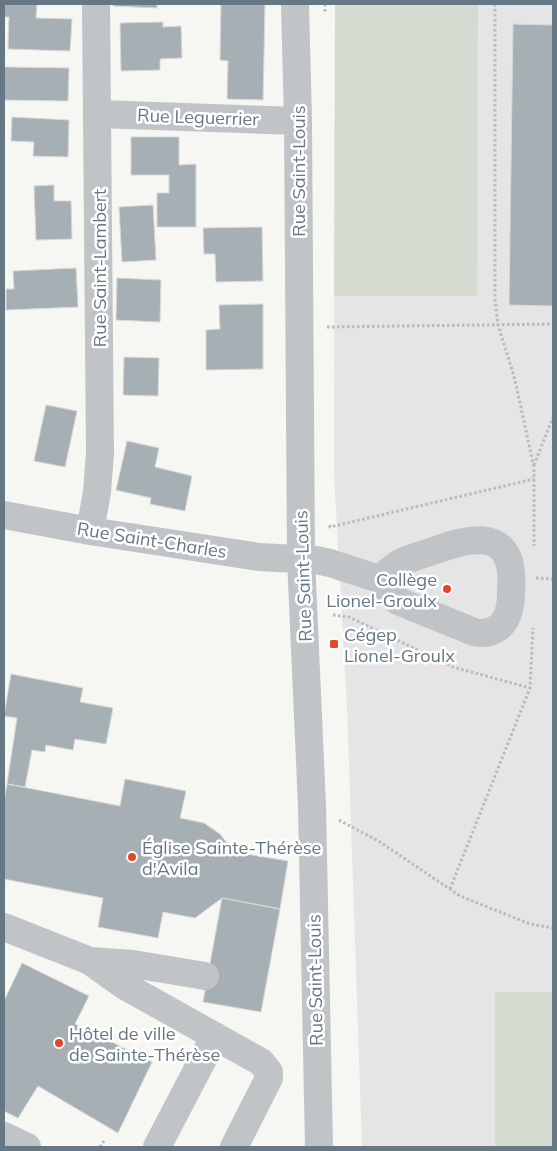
<svg xmlns="http://www.w3.org/2000/svg" width="557" height="1151" viewBox="0 0 557 1151" font-family="Mulish,sans-serif">
<style>
.built{fill:#e4e5e4}
.green{fill:#d6dbd2}
.building{fill:#a6afb4;stroke:#d8d7d6}
.lines{fill:none;stroke-linecap:round;stroke-linejoin:round}
.path{stroke:#b8bbbd;stroke-width:3;stroke-dasharray:2.5 2.5;stroke-linecap:butt}
.minor{stroke:#c0c4c7;stroke-width:28}
.poi-dot{fill:#de482b;stroke:#fff;stroke-width:2}
.labels{text-anchor:middle;dominant-baseline:central;stroke-width:5;stroke-linejoin:round;paint-order:stroke}
.street-label{font-size:18px;fill:#667883;stroke:#fff}
.poi-label{font-size:18px;fill:#667883;stroke:#fff;text-anchor:start}
</style>
<rect width="100%" height="100%" fill="#f6f6f3"/>
<!-- built -->
<path class="built" d="M335,4H553V1147H362L347,706L334,473Z"/>
<!-- green -->
<path class="green" d="M335,4H478L477,296H334Z
M495,992H553V1147H495Z"/>
<!-- building -->
<path class="building" d="M4,4H37L36,18L72,19L70,51L8,49L9,17H4Z
M113,4H157V8L113,6Z
M221,4H265L263,100L227,99L228,61L220,60Z
M163,22V27L181,26L182,58L160,59V70L121,71L120,23Z
M513,24L553,25V306L509,305Z
M4,67L69,68L68,101L4,100Z
M12,117L69,120L68,157L33,156L34,142L11,141Z
M131,137H179V165L196,164V227H157V193H169V175H131Z
M54,185V201H71L72,239L36,240L34,186Z
M153,205L156,260L122,262L119,207Z
M262,227L263,281L216,282L215,254H204L203,228Z
M76,268L78,307L6,310V289H14L13,271Z
M117,278L161,280L160,322L116,320Z
M263,304V369L206,370V330L220,329L219,305Z
M124,357L159,358L158,396L123,395Z
M46,405L77,411L65,467L34,461Z
M127,441L159,448L155,467L192,476L185,511L150,504L151,498L116,490Z
M11,674L83,688L80,702L113,708L106,744L75,739L73,750L46,745L45,752L32,750L25,787L7,784L17,718L4,716Z
M125,779L186,791L180,818L204,823L220,834L234,852L288,861L280,909L222,898L195,918L163,912L158,938L98,927L103,898L4,879V801L7,784L120,806Z
M222,898L280,909L261,1012L203,1002Z
M22,963L89,996L75,1024L152,1062L118,1133L38,1086L18,1118L4,1111V1001Z"/>
<g class="lines">
<!-- path -->
<path class="path" d="M325,4V14
M495,4V299L498,325L514,376L534,467V546
M327,327L553,324
M534,465L553,417
M330,525V527L534,479
M536,578L553,579
M333,615L349,617L453,667L530,688
M339,820L380,842L460,896L530,924L553,928
M450,889L530,688L533,628
M100,1147L104,1141"/>
<!-- minor -->
<path class="minor" d="M295,4L298,121L301,559L312,806L319,1147
M98,114L298,121
M4,515L90,531L259,557L316,560L330,563L379,579L398,601L474,632C482,634 491,633 499,627C509,619 511,604 511,592C516,533 481,533 436,550C425,554 411,557 400,563C393,567 386,574 379,579
M90,531L97,492L100,453L96,4
M4,927L90,961L125,986L261,1062L269,1072V1078L234,1147
M90,961L133,964L205,976
M4,1136L27,1147
M157,1147L215,1036"/>
</g>
<!-- markers -->
<g class="poi-dot">
<circle cx="447" cy="589" r="5"/>
<rect x="329" y="639" width="10" height="10" rx="2.5"/>
<circle cx="132" cy="857" r="5"/>
<circle cx="59" cy="1043" r="5"/>
</g>
<g class="labels">
<!-- street labels -->
<g class="street-label">
<text transform="translate(198 117) rotate(2)">Rue Leguerrier</text>
<text transform="translate(298 171) rotate(-90)">Rue Saint-Louis</text>
<text transform="translate(99 268) rotate(-90)">Rue Saint-Lambert</text>
<text transform="translate(152 540) rotate(9)">Rue Saint-Charles</text>
<text transform="translate(303 576) rotate(-92)">Rue Saint-Louis</text>
<text transform="translate(315 980) rotate(-91)">Rue Saint-Louis</text>
</g>
<!-- poi labels -->
<g class="poi-label">
<text x="437" y="579" text-anchor="end">Collège<tspan x="437" dy="21">Lionel-Groulx</tspan></text>
<text x="344" y="634">Cégep<tspan x="344" dy="21">Lionel-Groulx</tspan></text>
<text x="142" y="847">Église Sainte-Thérèse<tspan x="142" dy="21">d'Avila</tspan></text>
<text x="69" y="1033">Hôtel de ville<tspan x="69" dy="21">de Sainte-Thérèse</tspan></text>
</g>
</g>
<!-- border -->
<rect width="557" height="1151" fill="none" stroke="#667883" stroke-width="10"/>
</svg>
